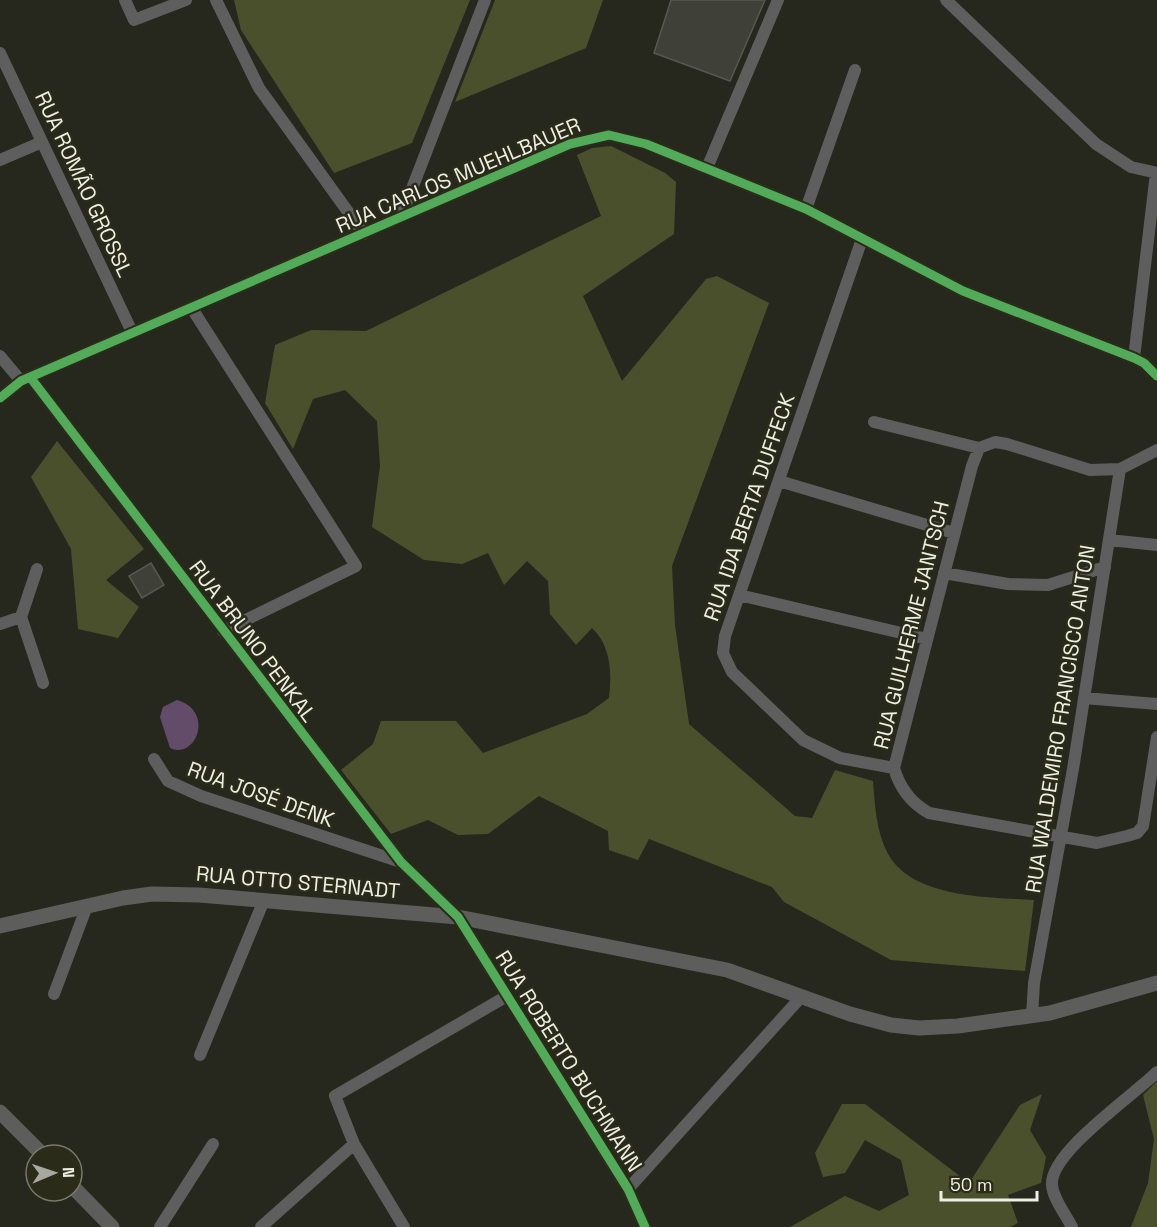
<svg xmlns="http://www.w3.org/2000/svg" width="1157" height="1227" viewBox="0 0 1157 1227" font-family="'Space Grotesk',sans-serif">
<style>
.green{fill:#4b502c}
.water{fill:#634c69}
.building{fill:#3f4038;stroke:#575850;stroke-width:1.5}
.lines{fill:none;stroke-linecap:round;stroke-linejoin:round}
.minor{stroke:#5f5e5e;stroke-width:12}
.major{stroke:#5d5d5b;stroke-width:15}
.cycleway-casing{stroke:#2a2c19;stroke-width:13}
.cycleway{stroke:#51ab58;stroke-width:9}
.labels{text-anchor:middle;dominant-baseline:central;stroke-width:5;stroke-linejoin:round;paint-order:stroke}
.street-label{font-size:21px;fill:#edefe3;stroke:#2a2c19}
</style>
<rect width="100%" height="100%" fill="#26281d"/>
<!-- green -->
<path class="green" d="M234,0H470L412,143L334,173L241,30Z
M495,0H603L586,48L455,102Z
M611,146L665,173L676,182L674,234L583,296L622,381L706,279L717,276L769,303L672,566L675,625L689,724L795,816L812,818L835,770L873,781C875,805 876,830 887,852C911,899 990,897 1034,900L1025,971L891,960L784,902L772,887L649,839L638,860L609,850L608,831L539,796L488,834L458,835L428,820L391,834L341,770L373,744L381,721H456L483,753L587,714L609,698C612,673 611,646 592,628L576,645L550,614L548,581L527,561L504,585L488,553L462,564L424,560L372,527L380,466L377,421L345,390L313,399L293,449L265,403L275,345L311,330L366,331L601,216L577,155L592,148Z
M57,441L144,549L106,580L139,607L118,638L78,629L71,549L31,477Z
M1157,1081V1227H1131L1148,1183L1154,1139L1143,1095Z
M1042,1094L1030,1130L1046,1157L1041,1183L1008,1195L1018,1223L1010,1227H790L845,1196L879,1211L909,1195L901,1160L865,1140L845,1173L823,1177L815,1153L842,1104H865L969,1183L1020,1105Z"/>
<!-- water -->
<path class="water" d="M177,700C215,711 196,760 170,748L160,717L163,707Z"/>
<!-- building -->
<path class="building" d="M671,0H765L730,81L654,53Z
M151,563L164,585L142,598L129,576Z"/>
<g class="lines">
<!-- minor -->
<path class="minor" d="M125,0L134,20L186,0
M216,0L259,88L364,234
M946,0L1096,144L1131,167L1157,173
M0,53L132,332
M0,160L42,142
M707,168L778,0
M806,209L855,70
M401,217L485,0
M862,239L725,636L723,653L732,672L803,740L840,758L894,768
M191,307L356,566L223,631
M0,356L21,381
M1134,358L1156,173
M30,377L401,862L458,917L628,1189L645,1227
M0,398L21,381L570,144L609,135L646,144L806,209L963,291L1134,358L1144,363L1157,376
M874,422L979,448
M1120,469L1090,470L1007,444L995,442L979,448L972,466L894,768C900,789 911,803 929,813L1097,843L1127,836L1137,833L1143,826L1157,737
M779,481L954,533
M1109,540L1157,545
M37,569L21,617L43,683
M944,573L1008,584L1048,585L1105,567
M739,595L927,639
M0,624L21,617
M1084,698L1157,704
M154,759L168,781L201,796L401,862
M54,994L87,906
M1032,1016L1034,983L1073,769L1120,469L1157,450
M200,1055L264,900
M628,1189L802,996
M160,1227L213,1144
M261,1227L354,1144
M404,1227L354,1144L335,1096L507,996
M1072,1227C1066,1215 1053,1199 1052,1185C1049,1153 1134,1095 1157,1072"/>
<!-- major -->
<path class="major" d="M0,926L123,898L152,894L199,895L458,917L727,970L850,1014L891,1025L919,1028L958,1026L1050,1013L1157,983
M0,1112L43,1155
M72,1186L112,1227"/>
<!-- cycleway casing -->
<g class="cycleway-casing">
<path id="cycleway" d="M30,377L401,862L458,917L628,1189L645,1227
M0,398L21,381L570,144L609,135L646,144L806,209L963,291L1134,358L1144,363L1157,376"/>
</g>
<!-- cycleway -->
<use href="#cycleway" class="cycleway"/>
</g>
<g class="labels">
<!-- street labels -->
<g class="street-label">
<text transform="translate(458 175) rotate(-23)">RUA CARLOS MUEHLBAUER</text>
<text transform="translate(84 184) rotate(65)">RUA ROMÃO GROSSL</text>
<text transform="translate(749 507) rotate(-71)">RUA IDA BERTA DUFFECK</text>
<text transform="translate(911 625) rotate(-76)">RUA GUILHERME JANTSCH</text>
<text transform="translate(253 641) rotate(53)">RUA BRUNO PENKAL</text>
<text transform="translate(1060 719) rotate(-81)">RUA WALDEMIRO FRANCISCO ANTON</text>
<text transform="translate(261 794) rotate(20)">RUA JOSÉ DENK</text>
<text transform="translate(298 882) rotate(5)">RUA OTTO STERNADT</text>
<text transform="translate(569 1061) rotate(58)">RUA ROBERTO BUCHMANN</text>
</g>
</g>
<!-- north arrow -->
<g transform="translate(54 1173) rotate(88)"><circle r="28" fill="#2a2c19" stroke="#787a6a" stroke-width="1.5"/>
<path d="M0-4.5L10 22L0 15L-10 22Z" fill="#a7a99e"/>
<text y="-9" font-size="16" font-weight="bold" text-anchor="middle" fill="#edefe3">N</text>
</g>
<!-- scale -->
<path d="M941 1191v9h96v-9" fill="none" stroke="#edefe3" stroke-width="3"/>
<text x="950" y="1191" font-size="18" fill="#edefe3" stroke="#2a2c19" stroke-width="4.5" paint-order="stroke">50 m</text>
</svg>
